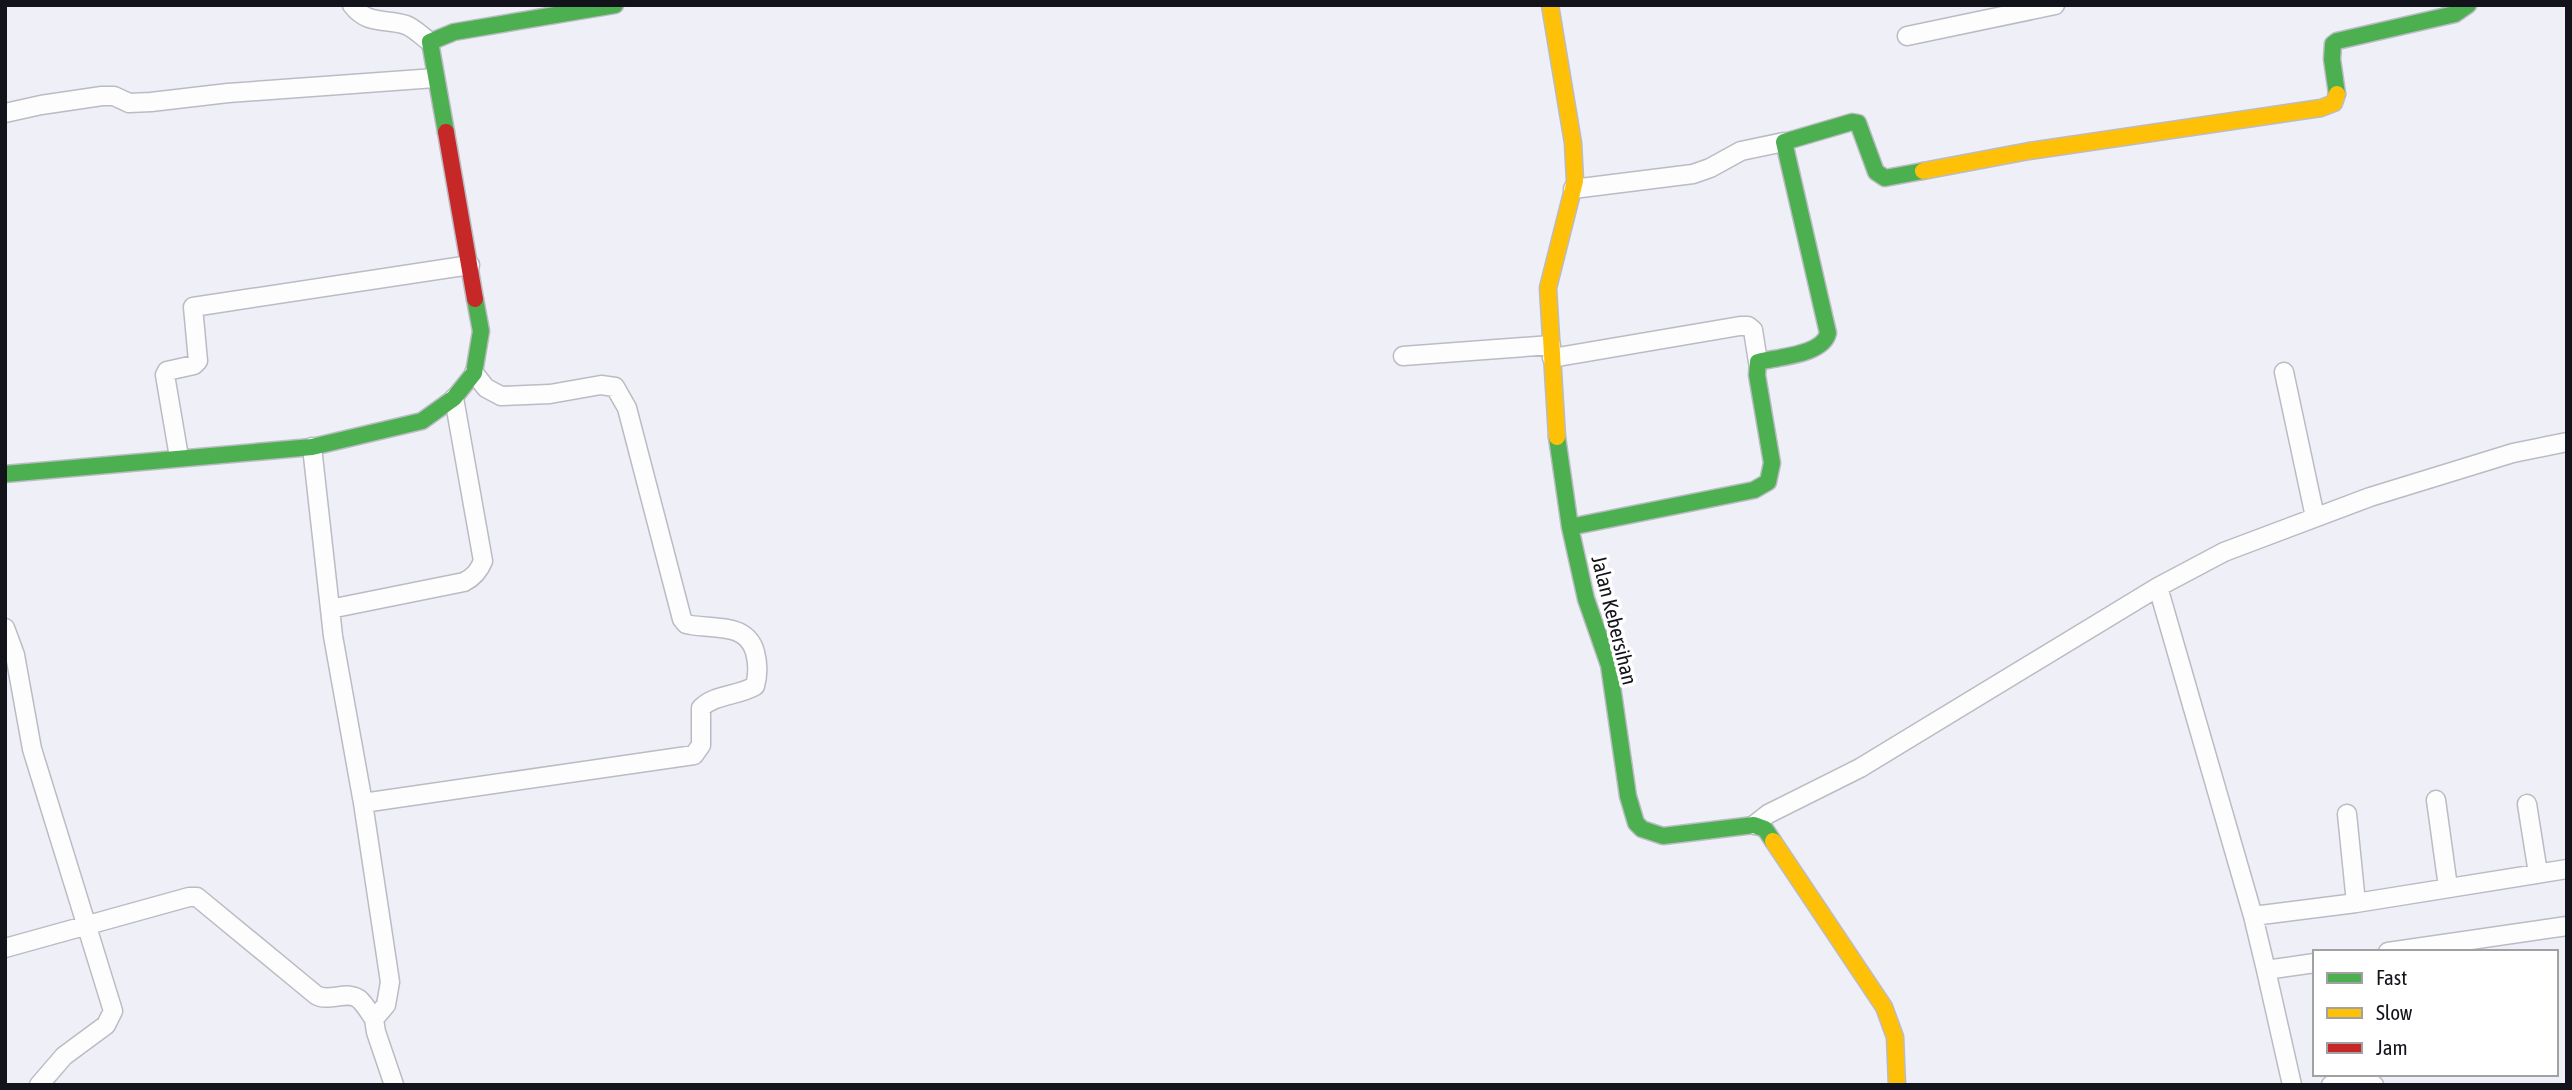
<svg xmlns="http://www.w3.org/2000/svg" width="2572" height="1090" viewBox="0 0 2572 1090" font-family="'Asap Condensed',sans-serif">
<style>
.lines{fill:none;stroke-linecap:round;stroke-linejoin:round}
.street-casing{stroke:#bbbbc4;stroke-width:21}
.fast-casing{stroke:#bbbbc4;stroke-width:19}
.slow-casing{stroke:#bbbbc4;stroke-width:19}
.jam-casing{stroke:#bbbbc4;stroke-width:19}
.street{stroke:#fdfdfe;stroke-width:18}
.fast{stroke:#4caf50;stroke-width:16}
.slow{stroke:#ffc107;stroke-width:16}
.jam{stroke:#c62828;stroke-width:16}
.labels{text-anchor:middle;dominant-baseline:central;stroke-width:7;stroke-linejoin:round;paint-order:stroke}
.street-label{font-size:21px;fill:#13131c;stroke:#fff}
</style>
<rect width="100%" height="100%" fill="#efeff8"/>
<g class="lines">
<!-- street casing -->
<g class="street-casing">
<path id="street" d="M352,5C368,26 386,18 406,25C414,28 423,37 430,42
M1907,36L2055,5
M5,113L41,105L102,96H114L129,103L151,102L228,93L435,78
M1573,189L1693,174L1710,168L1741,151L1784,142
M1403,356L1551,345
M1552,358L1740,326H1748L1753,330L1758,362
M2284,372L2315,517
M312,447L333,636L363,803L390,982L386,1005L374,1019L376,1032L394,1085
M179,457L165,375L167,371L194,365L198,361L193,307L470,265
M2158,587L2253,916L2356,903L2567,869
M330,609L464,582C474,577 479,571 483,561L454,398
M5,628L15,655L32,749L113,1011L106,1025L64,1056L39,1085
M2436,800L2448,887
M363,803L694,755L701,745V708C715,694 738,696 755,686C758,675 758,663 755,652C747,623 715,629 691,625L686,624L682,619L627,408L615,387L601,385L550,394L501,396L486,388L474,373
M2527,804L2538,873
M2347,814L2356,903
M1754,825L1768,814L1860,768L2158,587L2224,552L2370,497L2513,453L2567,442
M2253,916L2266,970
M5,948L189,897H197L316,995C329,1003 348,989 360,1000C365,1005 370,1013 374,1019
M2388,952L2567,926
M2292,1085L2266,970L2315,963
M2331,1085L2365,1078L2374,1085"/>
</g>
<!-- fast casing -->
<g class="fast-casing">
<path id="fast" d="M2337,94L2332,59L2333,44L2337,41L2455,14L2468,5
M446,132L430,42L454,32L615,5
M1557,437L1570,527L1586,599L1609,665L1628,796L1636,823L1642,829L1663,836L1754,825L1765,829L1773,841
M5,474L312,447L422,421L454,398L474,373L481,331L475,299
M1570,527L1754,490L1768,482L1772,463L1757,375L1758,362C1778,357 1823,355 1828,333L1784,142L1852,122L1858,123L1876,172L1885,178L1923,171"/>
</g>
<!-- slow casing -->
<g class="slow-casing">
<path id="slow" d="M1550,5L1573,143L1575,181L1548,288L1557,437
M1923,171L2029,151L2321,108L2334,103L2337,94
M1773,841L1884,1007L1895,1037L1897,1085"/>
</g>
<!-- jam casing -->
<g class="jam-casing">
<path id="jam" d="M446,132L475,299"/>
</g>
<!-- street -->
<use href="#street" class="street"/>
<!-- fast -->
<use href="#fast" class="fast"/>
<!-- slow -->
<use href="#slow" class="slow"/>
<!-- jam -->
<use href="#jam" class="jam"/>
</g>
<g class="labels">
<!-- street labels -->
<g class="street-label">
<text transform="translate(1615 620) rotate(76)">Jalan Kebersihan</text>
</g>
</g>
<!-- border -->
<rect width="2572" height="1090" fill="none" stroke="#13131c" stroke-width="14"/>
<!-- legend -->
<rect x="2313" y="950" width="245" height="126" fill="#ffffff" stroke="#a1a1a4" stroke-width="2"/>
<rect x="2327" y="973" width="35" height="10" fill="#4caf50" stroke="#a1a1a4" stroke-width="2"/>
<text x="2376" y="985" font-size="21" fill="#13131c">Fast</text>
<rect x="2327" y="1008" width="35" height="10" fill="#ffc107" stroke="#a1a1a4" stroke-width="2"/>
<text x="2376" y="1020" font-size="21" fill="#13131c">Slow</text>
<rect x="2327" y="1043" width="35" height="10" fill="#c62828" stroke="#a1a1a4" stroke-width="2"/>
<text x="2376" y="1055" font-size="21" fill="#13131c">Jam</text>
</svg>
